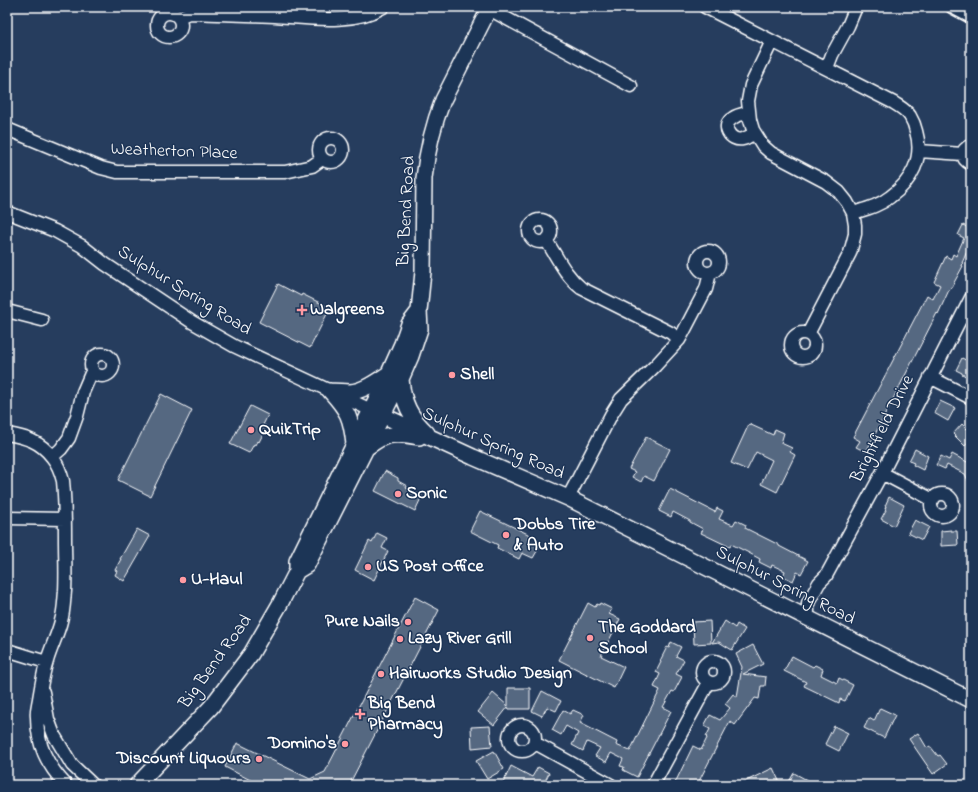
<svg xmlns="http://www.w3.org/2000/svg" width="978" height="792" viewBox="0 0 978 792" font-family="'Indie Flower',sans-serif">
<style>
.building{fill:#556781;stroke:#fff}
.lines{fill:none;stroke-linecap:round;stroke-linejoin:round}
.minor-casing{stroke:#fff;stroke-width:15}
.major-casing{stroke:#fff;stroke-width:18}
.minor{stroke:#1d3557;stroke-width:12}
.major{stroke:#1d3557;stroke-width:15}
.poi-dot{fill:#ff9aa2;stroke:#1d3557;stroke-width:1.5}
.labels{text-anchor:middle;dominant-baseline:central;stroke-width:3;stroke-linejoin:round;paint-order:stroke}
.street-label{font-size:18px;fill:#fff;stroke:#1d3557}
.poi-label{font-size:18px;font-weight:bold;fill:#fff;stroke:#1d3557;text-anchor:start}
</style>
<rect width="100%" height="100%" fill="#263d5e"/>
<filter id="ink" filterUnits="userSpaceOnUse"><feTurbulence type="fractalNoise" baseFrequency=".025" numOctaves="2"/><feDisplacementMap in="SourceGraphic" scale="8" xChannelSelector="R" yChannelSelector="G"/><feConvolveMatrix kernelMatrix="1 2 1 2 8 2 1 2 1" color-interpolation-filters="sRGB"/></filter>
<g filter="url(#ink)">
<!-- building -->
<path class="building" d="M971,224V250L968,249L962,263H963L962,266H963L950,290H949L938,314L937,313L866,452L856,447L860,441L853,437L927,295L933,299L940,285L934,282L946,256L951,259L953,254L956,256L964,238L958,235L963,225L969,228Z
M278,284L301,296L302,294L330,308L310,348L259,322Z
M962,358L971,363V379L962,374V373L956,370Z
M161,394L192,410L150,496L118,480Z
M940,401L955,408L948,421L934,413Z
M250,406L268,415L263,425L266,426L264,429L265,430L259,442L258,441L256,445L254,444L249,453L230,444Z
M749,424L773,435L775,429L784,433L781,443L792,448L790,452L795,455L777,492L761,484L772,460L756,452L747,470L731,463Z
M962,424L967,429L971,425V439L965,446L953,434Z
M646,437L670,449L654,481L644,476L641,482L632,477L635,472L629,469Z
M915,449L928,456L923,470L913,465L914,463L909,461Z
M952,454L971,464V487L965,474L947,465L945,469L936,465L941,456L949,460Z
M385,471L398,478V481L407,486L406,488L422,496L415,511L375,491Z
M670,489L715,512L717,508L723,511L719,519L733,525L736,520L746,525L745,528L779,545V546L808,561L801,574L797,572L793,581L783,576L785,571L772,565L771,568L759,562L760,559L747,552L731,544L730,547L701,533L703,529L690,522V521L673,512L671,517L659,511Z
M889,497L904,505L894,526L881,519L886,510L885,509L886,506H885Z
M480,511L530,535L527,540L540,546L533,558L522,553L519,559L497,548L498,545L470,531Z
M915,520L929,527L922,540L908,533Z
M137,529L150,536L124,581L115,575L117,571L115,570L121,559H120Z
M951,530V531H957L958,545L941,546V531Z
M377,533L387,538L382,548L388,551L374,580L355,570L369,541L372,543Z
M415,597L439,610L349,785H260L225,767L237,743L310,779L325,772Z
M588,603L595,607L597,604L599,605L600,603L612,609L609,614L620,619L601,656L624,667L614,688L559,660Z
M710,621L711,643L694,644L693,622Z
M725,621L735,628L737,624L745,629L732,650L719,642L712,643Z
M671,642L681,647L676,656L684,660L676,674L682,677L674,692L672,691L663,707L671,711L637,777L623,770L624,767L620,766L623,759L611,753L606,762L595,756L600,748L587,742L583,751L572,745L578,733L566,726L561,735L552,730L563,710L570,714L573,710L584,715L580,723L617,742L616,745L630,751L660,690L654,687L660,674L656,672L661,662L660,661L667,647L669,648Z
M753,645L763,664L743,674L766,677L765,686H761L759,699L755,698L735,725L730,721L697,785H674L693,746L701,750L707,738L706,737L710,729L704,726L710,715L720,720L730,708L725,704L733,694L737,697L742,667L736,654Z
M792,656L813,667L815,665L823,669L821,675L837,683L839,678L853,685L845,701L840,699L839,703L804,686L806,682L784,671Z
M508,688H530V709H509L508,707L494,725L478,712L493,693L508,706Z
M542,691L561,701L556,711L547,707L542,716L532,711Z
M880,708L895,715L884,738L864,728L869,718L874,721Z
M490,726L492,746L472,748L471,727Z
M834,726L848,733L839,751L825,744Z
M918,733L927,748L930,746L938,756L940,755L947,764L933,774L909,739Z
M494,751L504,769L487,779L476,761Z
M511,766L532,777L538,767L549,773L546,779L559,785H502Z
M773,768L781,785H738Z
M794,773L816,785H787Z"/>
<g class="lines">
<!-- minor casing -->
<g class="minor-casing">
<path id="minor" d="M705,7L894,103C900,107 906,110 910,116C913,121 915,126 916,131C924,158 912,181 890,197C879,206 866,209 853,213
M952,7L971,17
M489,9L631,86
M157 25a12 12 0 1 1 24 0a12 12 0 1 1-24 0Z
M178,17L189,13C218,14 246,15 275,16C308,18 353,25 383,7
M772,41L751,85L748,101L750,120L753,130L763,146L771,153L826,182L839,192L847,202L853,213L855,225V234L850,253L808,334
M827,68L832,55L848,26L856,7
M748,113C743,114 737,115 733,118C720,125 730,142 743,139C747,138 751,135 755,133
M7,129L101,168L117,172H285L312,166L322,159
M319 150a12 12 0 1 1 24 0a12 12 0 1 1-24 0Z
M971,145C960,150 961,159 971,164
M919,151L963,154
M7,212L17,216L55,231L82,246L105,264L192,322L234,346L371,410
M529 231a11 11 0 1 1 22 0a11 11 0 1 1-22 0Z
M546,240C557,257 565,275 581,288L671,333L679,340
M697 262a11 11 0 1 1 22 0a11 11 0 1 1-22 0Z
M7,311L42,320
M791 345a12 12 0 1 1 24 0a12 12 0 1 1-24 0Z
M91 365a11 11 0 1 1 22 0a11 11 0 1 1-22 0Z
M930,377L971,398
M7,434C25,437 40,441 52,457C57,463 61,473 63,481C65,500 65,520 65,539C65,556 66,573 65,591C64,601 64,611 61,621C58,634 51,647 47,661C43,673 41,687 39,699C38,705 36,711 37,717C37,745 47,765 66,785
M52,457L61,449L69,438L77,416L83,392L92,371
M882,473L933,500
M931 505a11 11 0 1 1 22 0a11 11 0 1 1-22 0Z
M568,498L611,415L621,399L655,366L679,340L683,333L706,289L710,273
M7,518L65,519
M806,617L808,611V603L819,583L826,576L882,473L971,298
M7,650L46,662
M702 672a11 11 0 1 1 22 0a11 11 0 1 1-22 0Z
M43,692L48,719L54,735L72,765L93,785
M509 738a13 13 0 1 1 26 0a13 13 0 1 1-26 0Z
M535,743L611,785
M653,785L709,682"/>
</g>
<!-- major casing -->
<g class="major-casing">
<path id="major" d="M401,379C403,403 410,417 427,433
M330,391C337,391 343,392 350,392C364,391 377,381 388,374
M330,391C348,411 351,417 354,444
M371,410L473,457L568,498L971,700
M365,449C372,444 379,438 387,436C397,433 408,435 419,437
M297,571L307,565L401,379L411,356L420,329L419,311L423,272L424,178C427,152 433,125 443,100L490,7
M137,785L211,707L251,654L280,604L297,571V561L389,373L402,344L409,324L419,311"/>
</g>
<!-- minor -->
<use href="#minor" class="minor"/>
<!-- major -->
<use href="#major" class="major"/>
</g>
</g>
<!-- markers -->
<g class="poi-dot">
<path d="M300 304h4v4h4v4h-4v4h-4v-4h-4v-4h4z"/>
<circle cx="452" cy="375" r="4"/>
<circle cx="251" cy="430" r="4"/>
<circle cx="398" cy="494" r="4"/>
<circle cx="506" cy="535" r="4"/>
<circle cx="368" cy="567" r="4"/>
<circle cx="183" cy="580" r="4"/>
<circle cx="408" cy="622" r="4"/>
<circle cx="590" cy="638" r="4"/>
<circle cx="400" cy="639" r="4"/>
<circle cx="381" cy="674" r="4"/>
<path d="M358 708h4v4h4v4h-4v4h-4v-4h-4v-4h4z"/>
<circle cx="345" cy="744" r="4"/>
<circle cx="259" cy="759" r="4"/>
</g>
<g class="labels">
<!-- street labels -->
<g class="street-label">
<text transform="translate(174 152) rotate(2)">Weatherton Place</text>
<text transform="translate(407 211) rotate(-87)">Big Bend Road</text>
<text transform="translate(184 291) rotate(32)">Sulphur Spring Road</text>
<text transform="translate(883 429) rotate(-63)">Brightfield Drive</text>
<text transform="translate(493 444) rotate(24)">Sulphur Spring Road</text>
<text transform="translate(785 586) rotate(27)">Sulphur Spring Road</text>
<text transform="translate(216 662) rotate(-54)">Big Bend Road</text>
</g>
<!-- poi labels -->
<g class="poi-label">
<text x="310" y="310">Walgreens</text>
<text x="460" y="375">Shell</text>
<text x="259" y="430">QuikTrip</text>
<text x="406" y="494">Sonic</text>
<text x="514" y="525">Dobbs Tire<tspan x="514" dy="21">&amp; Auto</tspan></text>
<text x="376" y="567">US Post Office</text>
<text x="191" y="580">U-Haul</text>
<text x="400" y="622" text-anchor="end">Pure Nails</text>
<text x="598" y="628">The Goddard<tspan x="598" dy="21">School</tspan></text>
<text x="408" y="639">Lazy River Grill</text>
<text x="389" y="674">Hairworks Studio Design</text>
<text x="368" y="704">Big Bend<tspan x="368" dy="21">Pharmacy</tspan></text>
<text x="337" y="744" text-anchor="end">Domino's</text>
<text x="251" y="759" text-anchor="end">Discount Liquours</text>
</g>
</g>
<!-- margin -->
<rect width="978" height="792" fill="none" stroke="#1d3557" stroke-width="24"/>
<rect x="12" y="12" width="954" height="768" fill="none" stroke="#fff" stroke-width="1.5" filter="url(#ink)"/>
</svg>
